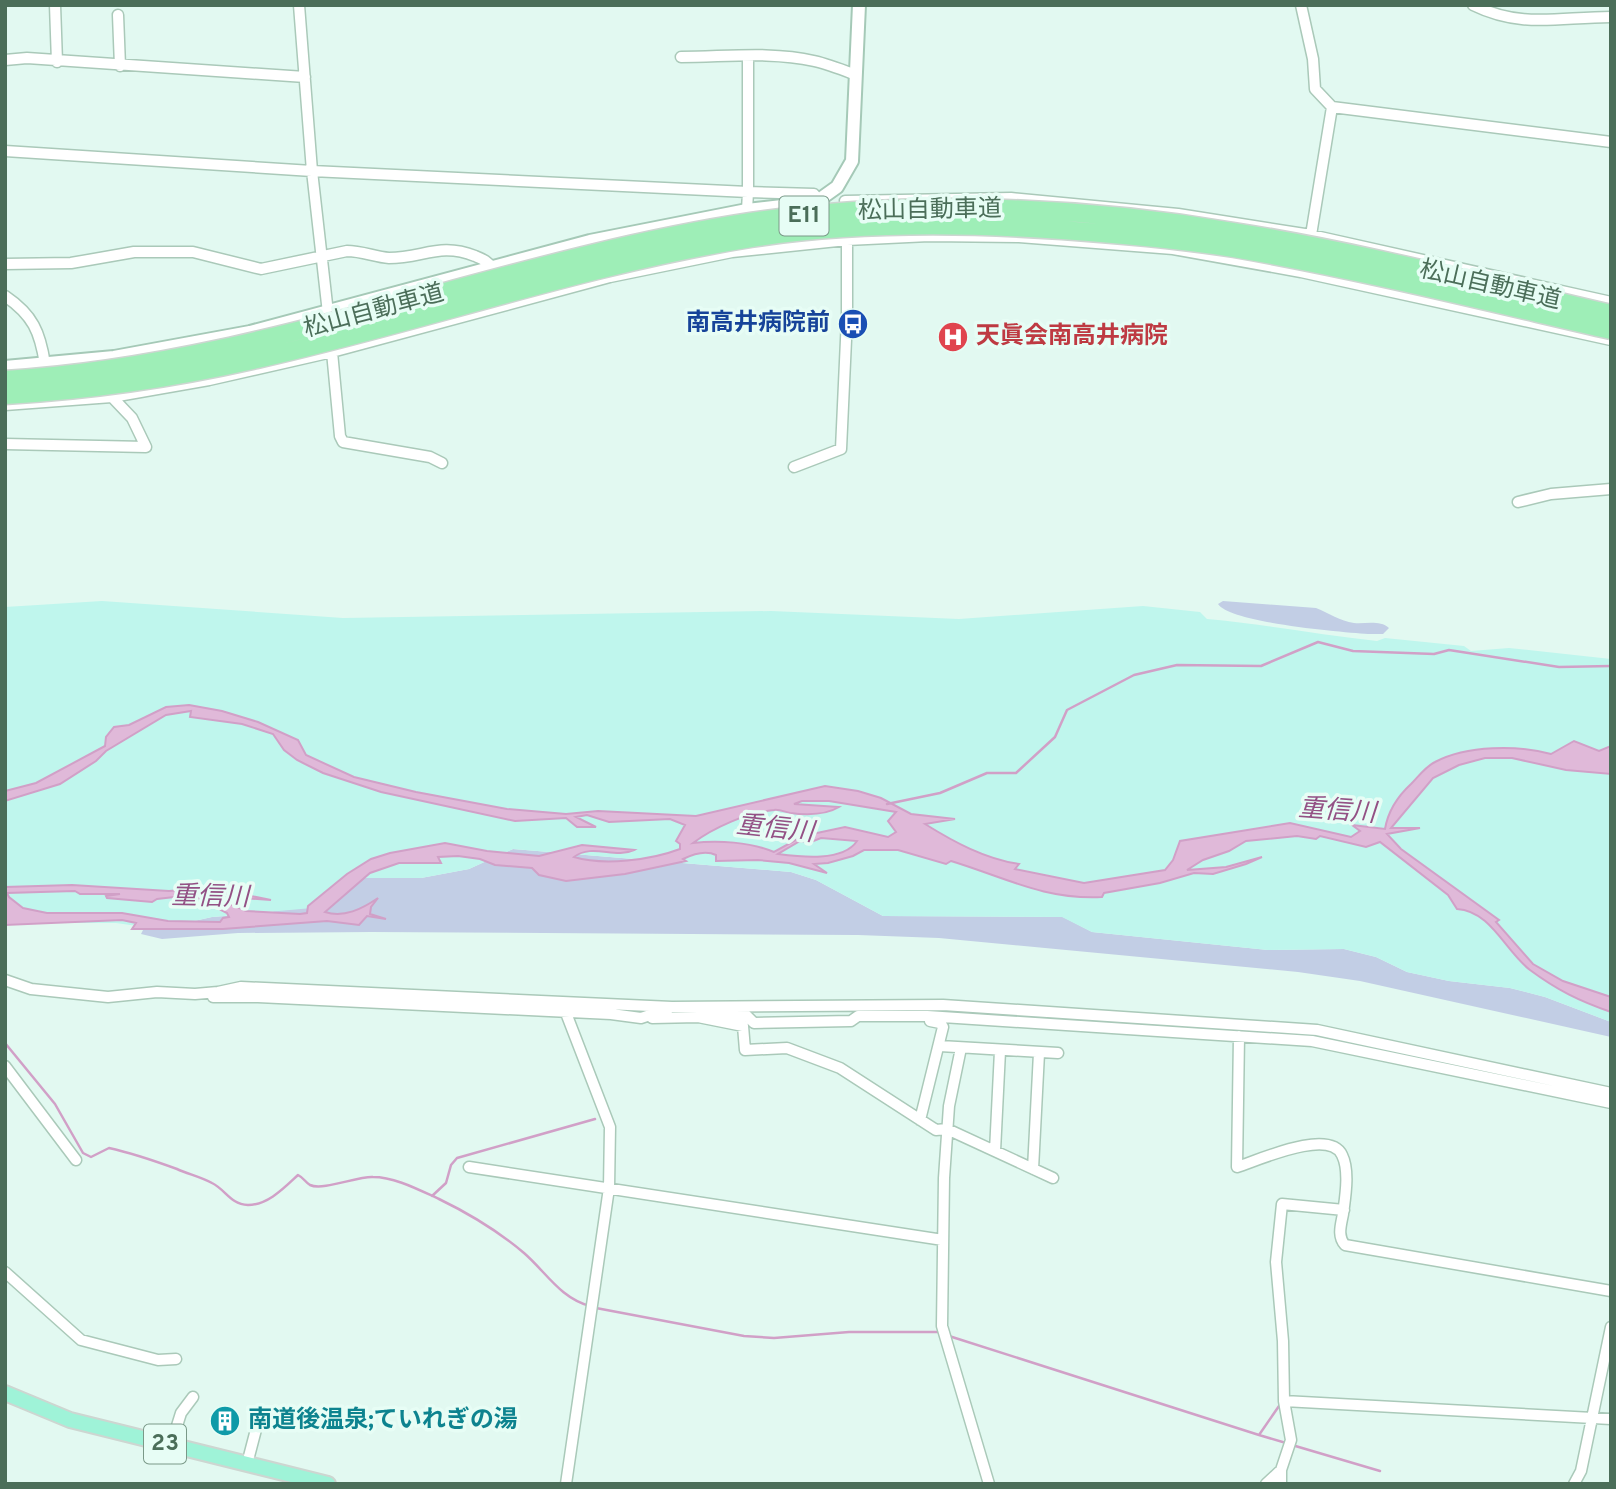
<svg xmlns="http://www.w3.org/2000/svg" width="1616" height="1489" viewBox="0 0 1616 1489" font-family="Overpass,'Noto Sans JP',sans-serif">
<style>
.green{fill:#c2cee5}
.sand{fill:#bff6ed}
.water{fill:#e0b9d9;stroke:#d1a0c7;stroke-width:2;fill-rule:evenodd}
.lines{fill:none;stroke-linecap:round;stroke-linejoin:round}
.stream{stroke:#d1a0c7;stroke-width:2.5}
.street-casing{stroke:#aac9b9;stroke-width:13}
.secondary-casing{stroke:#a5c9b7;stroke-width:16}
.primary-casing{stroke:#cdd6d1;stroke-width:18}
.street{stroke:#fff;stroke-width:10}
.secondary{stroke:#fff;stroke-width:12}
.primary{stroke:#9ff3d8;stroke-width:14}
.highway-bridge-casing{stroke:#cdd6d1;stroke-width:21;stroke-linecap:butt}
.highway-bridge{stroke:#9eeeb7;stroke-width:18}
.labels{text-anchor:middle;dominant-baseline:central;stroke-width:7;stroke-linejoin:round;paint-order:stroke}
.shield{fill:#e7fdf5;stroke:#7a9988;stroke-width:2}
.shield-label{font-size:23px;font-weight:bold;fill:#4b6e59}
.street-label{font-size:24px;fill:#4b6e59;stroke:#e7fdf5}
.transit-label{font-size:24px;font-weight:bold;fill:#164399;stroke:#e7fdf5;text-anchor:end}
.health-label{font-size:24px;font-weight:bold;fill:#be3a42;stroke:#e7fdf5;text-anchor:start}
.culture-label{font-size:24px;font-weight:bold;fill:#0d838f;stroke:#e7fdf5;text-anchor:start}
.water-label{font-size:26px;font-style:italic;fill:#935185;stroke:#e7fdf5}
</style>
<rect width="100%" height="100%" fill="#e2f9f1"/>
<!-- green -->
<path class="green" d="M1223,601L1316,608C1329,613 1340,621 1354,623C1366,624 1380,620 1389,628L1383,634H1368C1340,632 1231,623 1218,604Z
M513,849L791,872L816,880L883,916L1063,917L1092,932L1268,950L1344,949L1376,957L1407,972L1449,981L1510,988L1545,997L1611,1022V1037L1360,981L1298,972L939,938L858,935L371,932L238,933L162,939L141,934L144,928L158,929L212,917L267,913L342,893L365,878H421L469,869Z"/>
<!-- sand -->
<path class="sand" d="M102,601L343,618L771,611L959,619L1143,606L1200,612L1207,619C1264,624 1320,635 1377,641L1385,638L1464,646L1471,651L1509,648L1611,659V1022L1545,997L1510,988L1449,981L1407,972L1376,957L1344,949L1268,950L1092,932L1062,917L883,916L816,880L791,872L513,849L469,869L421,878H365L342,893L312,908L212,917L158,929L116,923H5V607Z"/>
<!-- water -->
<path class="water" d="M189,705L222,711L258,722L298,740L306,755L354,777L416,792L507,809L566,814L598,811L696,816L825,786L858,791L881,798L911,814L955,819L925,824C954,842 985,859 1019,864L1015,869L1084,883L1165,870L1173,860L1180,841L1290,823L1351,837L1360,831L1352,825L1385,829C1388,811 1398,796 1411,784C1418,777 1426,766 1435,762C1467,745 1518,745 1551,754L1574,741L1599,751L1611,746V774L1566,770L1512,758H1485L1459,765L1433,778L1391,828H1420L1387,834L1401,849L1499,920L1496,922L1533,964L1563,981L1611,997V1012C1579,1001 1557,990 1530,970C1505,951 1491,911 1457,909L1448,895L1380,842L1366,847L1320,836L1316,839L1297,836L1246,841L1229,851L1203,860L1187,870L1226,867L1262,857L1246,864L1213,874L1194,873L1160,883L1104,893L1102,897C1044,900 1004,877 951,861L946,864L898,850H864L853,856L828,863L814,864L827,873L789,863L758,860L716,861V855C706,850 693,854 683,859L686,861L625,874L566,881L539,875L532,868L495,865L480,859L458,856L438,857L441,863H399L370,873L325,912C344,918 362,909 378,898L371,907L370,914L386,919L367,916L359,925L327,921L223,929H132L136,923L122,920L5,925V887L72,885L169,891L193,889L237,893L271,900L212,896L246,911L300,914L307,913L308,906L347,874L371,859L390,853L445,843L487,851L539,856L582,845L634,850C615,859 592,843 574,857C604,866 651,860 680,849V844L676,841L685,825L670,819L609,822L587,815L576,817L596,827H577L566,818L515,821L381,792L323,773L297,760L284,750L273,734L242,724L190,717L191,711L166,715L106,751L96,761L60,784L5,801V791L36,783L105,746L106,737L114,727L129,725L166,707ZM802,801H829L896,812L888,821L896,832L888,837L845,827L803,836L774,852C750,842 718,840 693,843C713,828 748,812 774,810C779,809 785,812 790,813C806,815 826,815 839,807L794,804ZM821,838L857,841C843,862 801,857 778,854L800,841L811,842ZM75,891L80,894H120L106,896L107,898L152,902L157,899L192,895L227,913L229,917L223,918L220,922L168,921L122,913H47L23,908L9,897L7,893Z"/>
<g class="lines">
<!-- stream -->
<path class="stream" d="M887,804L940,793L987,773H1016L1055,737L1067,710L1134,675L1177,665L1261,666L1318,642L1353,651L1434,654L1449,650L1559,667L1611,666
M5,1043L55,1104L83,1153L91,1157L109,1148C132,1153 155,1161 177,1169C188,1174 201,1177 212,1183C226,1190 230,1204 248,1205C268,1205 284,1188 298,1175C304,1178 305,1182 310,1185C323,1191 358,1176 373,1177C395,1177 419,1190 439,1199C470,1214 498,1231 524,1253C546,1272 560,1298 590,1306
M432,1196L446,1183L451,1165L457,1158L595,1119
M596,1308L744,1336L774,1338L849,1332H940
M949,1336L1259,1435L1279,1406H1282
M1259,1435L1286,1443
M1292,1445L1380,1471"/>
<!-- street casing -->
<g class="street-casing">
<path id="street" d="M55,5L57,62
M299,5L312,171L328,313
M1301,5L1313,59L1315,89L1332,107L1611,142
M1473,5C1522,29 1559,17 1611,17
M118,15L120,66
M748,56V192L814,194L818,199
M681,57C725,57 771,51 814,61C828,64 843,70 856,75
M5,60L27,58L305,77
M5,151L312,171L748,192L747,210
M845,201L1011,198L1178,214L1311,235L1611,302
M1311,235L1332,107
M5,264L71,263L134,252H193L261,269L347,251C362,251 375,257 389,258C423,258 440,242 475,256C482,259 488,261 492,268
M5,296C33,315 40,332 45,364
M332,352L340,436L343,442L430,457L442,463
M5,405L112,397L209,380L332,352L610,277L732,252L847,240L929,236L1019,237L1173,249L1301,272L1611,340
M5,444L146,447L132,418L112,397
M794,467L841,449L847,318V234
M1518,502L1551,494L1611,489
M5,980L31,989L108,997L157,992L195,994L218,992L241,987L672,1007L943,1005L1317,1030L1611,1093
M213,997H258L611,1014L641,1018L668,1009
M566,1013L610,1127L609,1188L566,1484
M698,1017L747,1016L754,1023L851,1021L858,1016H927L1312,1041L1611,1103
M652,1018L698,1017L743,1026L745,1050L787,1048L840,1068L936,1130L947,1129L1053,1178
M1239,1036L1237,1167C1259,1160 1329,1128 1342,1155C1350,1171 1345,1198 1343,1214C1341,1225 1337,1236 1345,1245L1611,1291
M940,1046L1058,1053
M961,1048L949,1106L944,1178L942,1326L989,1484
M5,1066L76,1160
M920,1120L943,1027L940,1023L930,1021
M995,1151L1000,1051
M469,1167L943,1240
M1033,1169L1039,1053
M5,1272L81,1340L158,1360L176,1359
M1284,1401L1611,1419
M171,1445L181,1413L193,1397
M247,1464L259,1418
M1266,1484L1281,1470
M1281,1484V1470L1291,1440L1284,1401L1283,1341L1276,1262L1282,1204L1344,1210
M1574,1484L1581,1471L1611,1327"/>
</g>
<!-- secondary casing -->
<g class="secondary-casing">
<path id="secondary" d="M5,367L114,357L250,332L590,241L747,210L808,203L823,197L837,187L852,161L859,5"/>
</g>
<!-- primary casing -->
<g class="primary-casing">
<path id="primary" d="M5,1393L70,1420L328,1484"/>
</g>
<!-- street -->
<use href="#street" class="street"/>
<!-- secondary -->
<use href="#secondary" class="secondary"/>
<!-- primary -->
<use href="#primary" class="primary"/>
<!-- highway-bridge casing -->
<g class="highway-bridge-casing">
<path id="highway-bridge" d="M5,380C262,365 499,260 751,222C906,199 1080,206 1234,232C1361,252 1486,285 1611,314
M5,395C90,390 174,378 257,359C422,322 583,265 751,238C854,222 959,223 1062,230C1119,234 1177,239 1234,248C1360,270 1485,301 1611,330"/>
</g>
<!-- highway-bridge -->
<use href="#highway-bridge" class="highway-bridge"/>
</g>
<!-- icons -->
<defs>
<g id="bus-disc" transform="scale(1.575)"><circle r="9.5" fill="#1a4fb4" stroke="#e7fdf5"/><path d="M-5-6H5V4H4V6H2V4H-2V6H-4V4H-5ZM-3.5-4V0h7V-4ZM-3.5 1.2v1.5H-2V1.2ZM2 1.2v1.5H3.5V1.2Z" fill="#fff"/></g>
<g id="hospital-disc" transform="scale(1.575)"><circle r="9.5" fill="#e0444e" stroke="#e7fdf5"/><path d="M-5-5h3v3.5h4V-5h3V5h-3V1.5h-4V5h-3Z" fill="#fff"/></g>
<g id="building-disc" transform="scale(1.575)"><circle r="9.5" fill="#0f9aa8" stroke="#e7fdf5"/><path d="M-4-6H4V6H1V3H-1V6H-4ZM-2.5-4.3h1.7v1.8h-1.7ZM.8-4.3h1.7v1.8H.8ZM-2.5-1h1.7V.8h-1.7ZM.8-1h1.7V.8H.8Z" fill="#fff"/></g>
</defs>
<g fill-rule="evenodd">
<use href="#bus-disc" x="853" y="324"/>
<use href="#hospital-disc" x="953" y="337"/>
<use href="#building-disc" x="225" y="1421"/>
</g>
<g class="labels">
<!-- shield labels -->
<g class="shield">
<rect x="779.5" y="196.5" width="49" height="39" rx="5"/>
<rect x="144" y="1424.5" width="42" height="39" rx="5"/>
</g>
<g class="shield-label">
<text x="804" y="216">E11</text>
<text x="165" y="1444">23</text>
</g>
<!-- street labels -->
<g class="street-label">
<text transform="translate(930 211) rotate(-1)">松山自動車道</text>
<text transform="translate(1490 286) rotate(13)">松山自動車道</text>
<text transform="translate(374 312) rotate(-15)">松山自動車道</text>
</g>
<!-- transit labels -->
<g class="transit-label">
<text x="830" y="324">南高井病院前</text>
</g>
<!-- health labels -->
<g class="health-label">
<text x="976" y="337">天眞会南高井病院</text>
</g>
<!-- culture labels -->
<g class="culture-label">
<text x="248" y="1421">南道後温泉;ていれぎの湯</text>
</g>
<!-- water labels -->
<g class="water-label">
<text transform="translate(1337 812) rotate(4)">重信川</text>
<text transform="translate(775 830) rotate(6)">重信川</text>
<text transform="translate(210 898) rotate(1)">重信川</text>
</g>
</g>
<!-- border -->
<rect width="1616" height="1489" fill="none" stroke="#4b6e59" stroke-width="14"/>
</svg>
